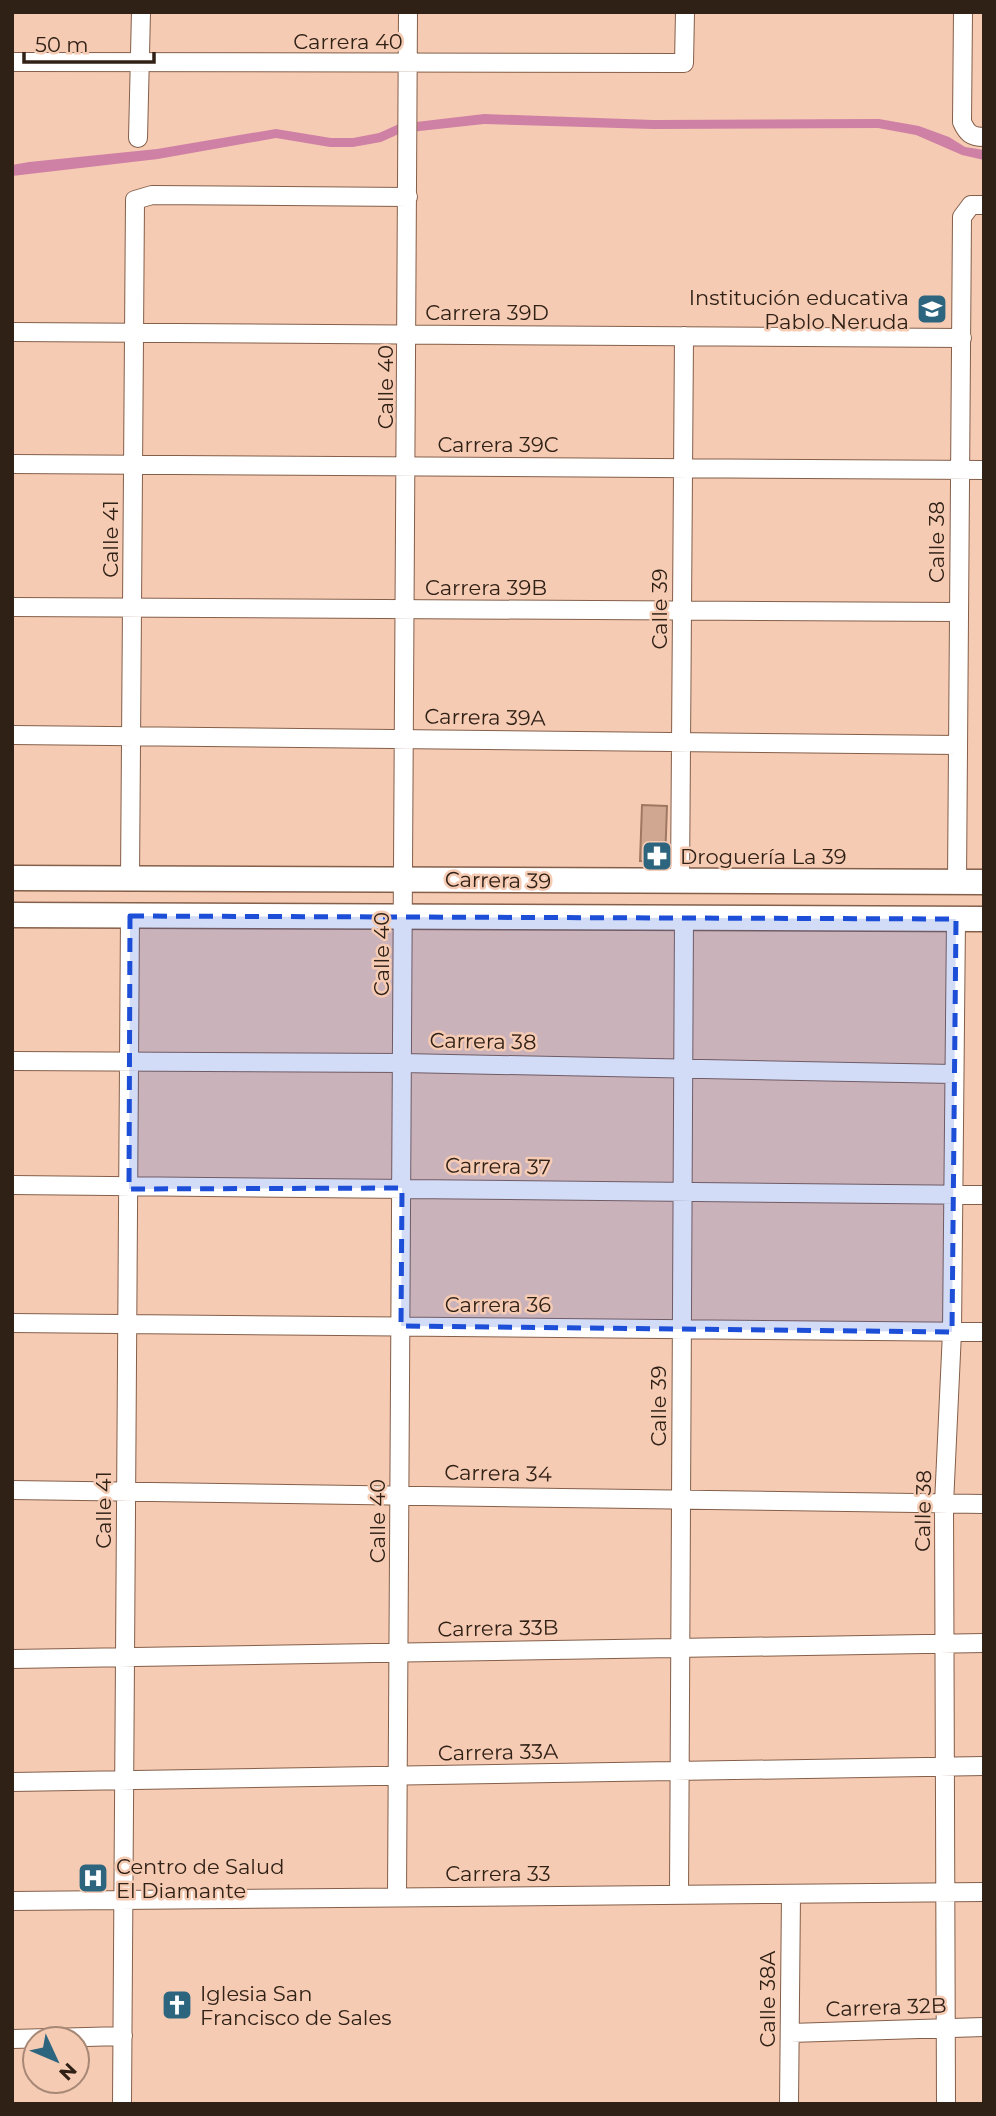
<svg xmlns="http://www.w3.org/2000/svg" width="996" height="2116" viewBox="0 0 996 2116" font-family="Montserrat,sans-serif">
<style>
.water{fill:#cf81a5}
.building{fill:#d0a790;stroke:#9f7862;stroke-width:2}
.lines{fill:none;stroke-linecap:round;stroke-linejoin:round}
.street-casing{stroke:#845f4a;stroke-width:20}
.secondary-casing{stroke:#845f4a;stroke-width:27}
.street{stroke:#fff;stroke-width:18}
.secondary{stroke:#fff;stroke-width:24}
.marked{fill:#1d4ed8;fill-opacity:0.2;stroke:#1d4ed8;stroke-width:5;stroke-dasharray:14 9;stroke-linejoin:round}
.labels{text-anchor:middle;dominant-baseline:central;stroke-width:5;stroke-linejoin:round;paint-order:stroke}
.street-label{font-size:21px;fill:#302117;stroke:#f6cbb3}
.poi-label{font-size:21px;fill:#302117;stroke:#f6cbb3;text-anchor:start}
</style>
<rect width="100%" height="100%" fill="#f6cbb3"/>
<!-- water -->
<path class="water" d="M484,114L653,120L879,119L919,126L949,137L965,147L984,150V160L962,155L916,135L878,128L653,129L484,124L401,133L381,142L353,147H330L276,138L158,159L12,176V165L29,162L157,149L276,129L331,138H353L379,133L399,124Z"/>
<!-- building -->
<path class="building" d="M642,805L667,806L665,862L640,861Z"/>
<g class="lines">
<!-- street casing -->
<g class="street-casing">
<path id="street" d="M963,12L962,122C967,133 971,137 984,137
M12,62L684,63L685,12
M138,138L141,12
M12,332L962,338
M12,464L984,470
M12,607L959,612
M12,735L958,745
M130,879L135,200L152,195L408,197
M680,882L684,336
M957,882L962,217L971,205H984
M12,1061L403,1063L953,1074
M12,1185L984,1195
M12,1323L984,1332
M12,1490L984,1504
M12,1659L984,1643
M12,1782L984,1766
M679,1895L684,917
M397,1896L408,12
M12,1901L984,1892
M790,2033L984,2027
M12,2039L123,2036
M122,2104L130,916
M789,2104L791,1894
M946,2104L944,1504L952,1332L956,919"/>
</g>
<!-- secondary casing -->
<g class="secondary-casing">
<path id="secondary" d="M12,878L984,882
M12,915L984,919"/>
</g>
<!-- street -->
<use href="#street" class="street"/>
<!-- secondary -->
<use href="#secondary" class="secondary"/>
</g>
<!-- marked area -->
<path class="marked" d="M130,916L956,919L952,1332L401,1326L402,1188L129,1189Z"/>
<!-- icons -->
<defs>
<g id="school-square" transform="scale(1.575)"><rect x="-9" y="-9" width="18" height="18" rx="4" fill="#2d657f" stroke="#f6cbb3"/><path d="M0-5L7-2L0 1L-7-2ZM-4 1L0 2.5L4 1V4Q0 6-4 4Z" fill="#fff"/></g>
<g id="pharmacy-square" transform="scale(1.575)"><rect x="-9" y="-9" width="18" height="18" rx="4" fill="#2d657f" stroke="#f6cbb3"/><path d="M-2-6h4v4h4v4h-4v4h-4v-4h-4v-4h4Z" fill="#fff"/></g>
<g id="hospital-square" transform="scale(1.575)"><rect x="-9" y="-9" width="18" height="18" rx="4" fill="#2d657f" stroke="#f6cbb3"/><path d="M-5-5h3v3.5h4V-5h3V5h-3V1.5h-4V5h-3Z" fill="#fff"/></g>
<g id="church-square" transform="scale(1.575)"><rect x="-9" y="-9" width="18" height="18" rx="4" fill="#2d657f" stroke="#f6cbb3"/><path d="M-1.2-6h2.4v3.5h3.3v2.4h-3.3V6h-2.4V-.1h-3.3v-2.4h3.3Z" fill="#fff"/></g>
</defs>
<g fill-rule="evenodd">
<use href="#school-square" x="932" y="309"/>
<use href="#pharmacy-square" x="657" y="856"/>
<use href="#hospital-square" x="93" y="1878"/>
<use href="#church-square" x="177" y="2005"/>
</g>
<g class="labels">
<!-- street labels -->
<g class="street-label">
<text x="348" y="41">Carrera 40</text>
<text x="487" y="312">Carrera 39D</text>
<text transform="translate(385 387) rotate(-90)">Calle 40</text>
<text x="498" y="444">Carrera 39C</text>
<text transform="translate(110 539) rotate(-90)">Calle 41</text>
<text transform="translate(936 542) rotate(-90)">Calle 38</text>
<text x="486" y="587">Carrera 39B</text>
<text transform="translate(659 609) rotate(-90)">Calle 39</text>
<text transform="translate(485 717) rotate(1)">Carrera 39A</text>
<text transform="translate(498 880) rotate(1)">Carrera 39</text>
<text transform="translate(381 954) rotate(-90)">Calle 40</text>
<text transform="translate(483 1041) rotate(1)">Carrera 38</text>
<text transform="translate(498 1166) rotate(1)">Carrera 37</text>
<text x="498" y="1304">Carrera 36</text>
<text transform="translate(658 1406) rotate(-90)">Calle 39</text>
<text transform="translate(498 1473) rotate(1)">Carrera 34</text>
<text transform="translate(103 1510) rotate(-90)">Calle 41</text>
<text transform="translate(923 1511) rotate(-89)">Calle 38</text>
<text transform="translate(377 1521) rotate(-90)">Calle 40</text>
<text transform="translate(498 1628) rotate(-1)">Carrera 33B</text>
<text transform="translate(498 1752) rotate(-1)">Carrera 33A</text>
<text x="498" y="1873">Carrera 33</text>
<text transform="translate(767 1999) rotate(-90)">Calle 38A</text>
<text transform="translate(886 2007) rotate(-2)">Carrera 32B</text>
</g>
<!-- poi labels -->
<g class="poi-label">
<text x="909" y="297" text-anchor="end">Institución educativa<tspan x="909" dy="24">Pablo Neruda</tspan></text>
<text x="680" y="856">Droguería La 39</text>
<text x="116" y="1866">Centro de Salud<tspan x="116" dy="24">El Diamante</tspan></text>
<text x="200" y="1993">Iglesia San<tspan x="200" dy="24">Francisco de Sales</tspan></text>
</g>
</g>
<!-- border -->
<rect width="996" height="2116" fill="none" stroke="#302117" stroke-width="28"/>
<!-- north arrow -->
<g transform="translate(56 2060) rotate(134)"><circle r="33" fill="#f6cbb3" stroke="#a78775" stroke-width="2"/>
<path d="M0-5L12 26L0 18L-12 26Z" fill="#2d657f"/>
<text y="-10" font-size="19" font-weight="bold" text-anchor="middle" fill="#302117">N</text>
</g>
<!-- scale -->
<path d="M24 52v10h130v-10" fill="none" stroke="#302117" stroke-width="3.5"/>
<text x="35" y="52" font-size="21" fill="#302117" stroke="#f6cbb3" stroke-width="5" paint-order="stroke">50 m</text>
</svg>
